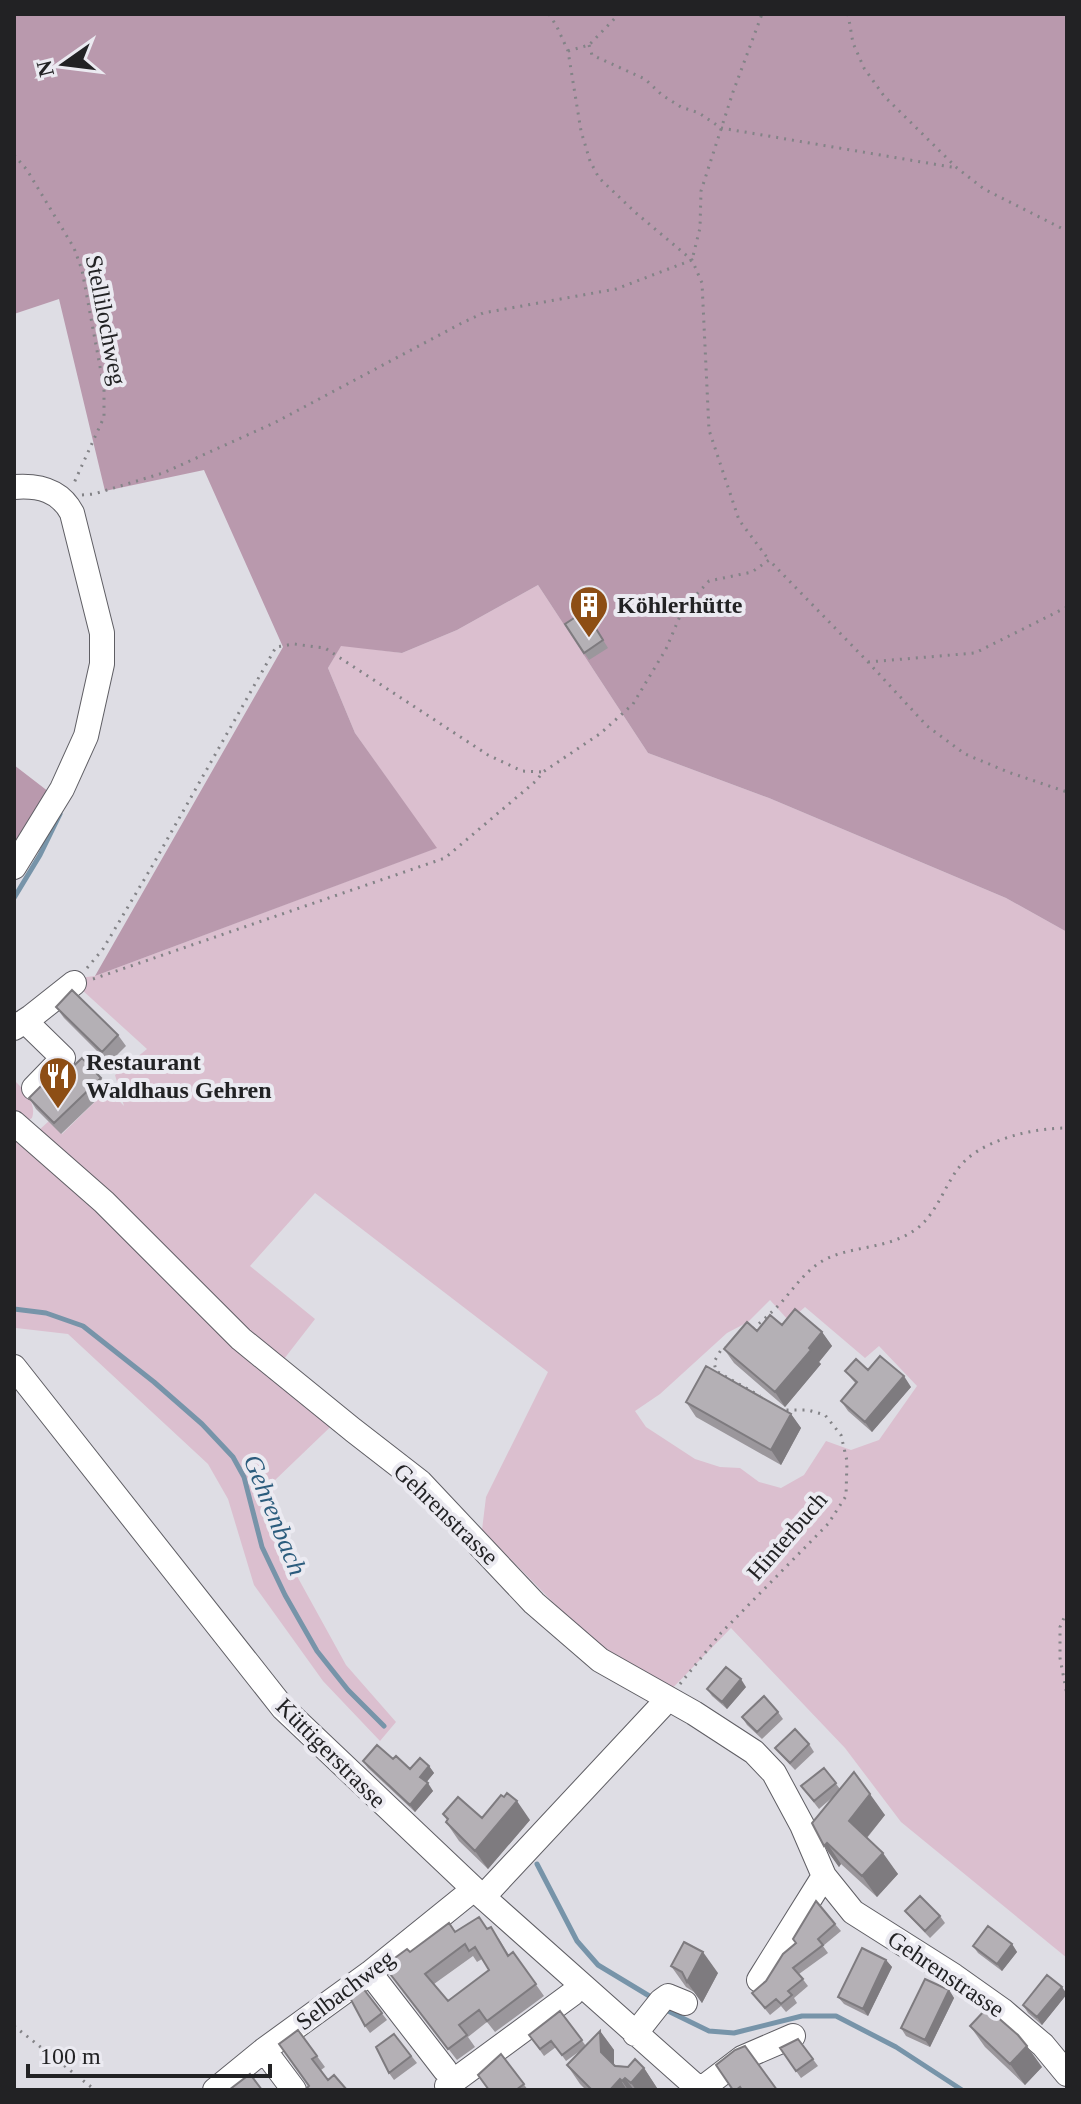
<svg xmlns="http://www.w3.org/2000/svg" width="1081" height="2104" viewBox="0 0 1081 2104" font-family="Georgia,serif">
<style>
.green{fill:#dbbfcf;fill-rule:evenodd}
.forest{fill:#b999ad}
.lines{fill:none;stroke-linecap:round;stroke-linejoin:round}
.stream{stroke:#7794a9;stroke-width:5}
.minor-casing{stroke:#5f5e64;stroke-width:26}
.path{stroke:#838387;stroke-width:3;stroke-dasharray:2 6;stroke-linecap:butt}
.minor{stroke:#fff;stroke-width:24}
.wall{fill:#9b979c;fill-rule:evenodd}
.shaded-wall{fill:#7e7b7f}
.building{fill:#b4b0b5;stroke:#7e7b7f;stroke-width:2;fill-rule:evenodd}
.labels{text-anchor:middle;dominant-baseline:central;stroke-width:8;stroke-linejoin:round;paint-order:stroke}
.street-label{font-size:24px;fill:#222224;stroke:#ebeaf1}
.poi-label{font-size:24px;font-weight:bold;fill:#222224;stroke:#ebeaf1;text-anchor:start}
.water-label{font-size:26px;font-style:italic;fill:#2b5c7d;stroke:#ebeaf1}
</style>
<rect width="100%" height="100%" fill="#dedde4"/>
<!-- green -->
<path class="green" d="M538,585L648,753L769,798L1006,898L1067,932V1958L901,1822L845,1748L731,1628L661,1700L601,1651L482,1530L486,1497L548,1372L315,1193L250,1266L315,1319L284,1359L347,1411L273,1482L276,1538L346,1665L396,1722L380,1741L323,1681L254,1585L228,1499L208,1464L68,1334L16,1328L14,1329V1128L38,1131L49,1121L62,1134L108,1089L124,1106L115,1075L147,1049L70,979L95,976L436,848L355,733L328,668L341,645L402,653L457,630ZM770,1300L789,1321L805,1307L865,1358L879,1346L917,1386L879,1440L851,1450L826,1441L804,1475L781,1488L759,1482L740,1468L720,1467L695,1459L646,1427L635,1411L660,1394L727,1333L748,1322Z
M14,1080C25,1091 37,1103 32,1118L27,1121L14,1113Z"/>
<!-- forest -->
<path class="forest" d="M14,14H1067V932L1006,898L769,798L648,753L538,585L457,630L402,653L341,646L328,668L355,733L437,848L95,976L283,647L204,470L105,491L59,299L14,314Z
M14,765L49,792L14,850Z"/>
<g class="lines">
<!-- stream -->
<path class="stream" d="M14,898L40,855L60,814
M14,1309L46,1313L83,1326L154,1382L202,1424L233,1457L244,1477L262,1547L285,1595L317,1651L348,1690L384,1726
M537,1864L577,1941L598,1965L651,1997
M666,2010L709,2031L734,2033L802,2016H836L896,2047L962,2090"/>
<!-- minor casing -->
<g class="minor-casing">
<path id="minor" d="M14,487C39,485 60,490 72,513L102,633V664L86,736L62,789L14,867
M25,1021L63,1058L34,1088
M14,1028L31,1017L74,983
M14,1123L104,1202L241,1339L353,1430L420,1482L534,1603L600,1660L694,1713L754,1752L774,1773L802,1825L824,1876L853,1912L954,1976L1002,2010L1043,2045L1067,2074
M14,1367L283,1708L474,1889L700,2090
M483,1897L668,1699
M370,1973L445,2070
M759,1980L824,1876
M635,2034L661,2001L668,1996L685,2003
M264,2050L294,2090
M447,2086L572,1994L580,1985
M215,2090L264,2050L370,1973L474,1889
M700,2090L742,2058L793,2036"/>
</g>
<!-- path -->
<path class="path" d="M549,14L557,27L568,51L581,131L590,161L599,178L636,213L692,260L702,283L709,430L739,520L769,560
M848,14L853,43L864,68L884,96L957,168L984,189L1067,231
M589,45L592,55L645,79L662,95L681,107L699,113L721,128L957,168
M568,51L589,45L619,14
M14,155L27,170L74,248L82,270L104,388V417L74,483
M82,495L94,494L163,473L274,423L460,324L483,313L616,289L692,260L700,228L701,191L733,92L762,14
M868,662L975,653L1067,607
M87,968L103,949L151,868L276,647L294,644L325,648L488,755L522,771L543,772
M93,979L445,858L536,781L543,772L601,733L633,704L666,649L683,609L709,581L752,572L769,560L868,662L927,726L965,754L1008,772L1067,792
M753,1329C762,1321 771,1313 780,1304C795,1287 807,1268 828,1258C857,1245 893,1249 920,1226C937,1211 944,1188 957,1170C978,1140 1032,1128 1067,1128
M727,1347L721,1350L714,1362L716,1371L760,1396
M1067,1611L1060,1627V1658L1067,1695
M680,1684L721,1633L828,1524L846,1496L847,1461L841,1435L825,1415L808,1410H784
M14,2026L95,2090"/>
<!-- minor -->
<use href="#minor" class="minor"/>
</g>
<!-- wall -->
<path class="wall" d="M585,611L608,648L589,660L565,624Z
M56,1007L118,1035L126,1046L109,1063L64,1018Z
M64,1075L101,1078L108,1089L61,1134L36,1109L29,1098Z
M782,1325L822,1332L832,1346L819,1362L821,1364L785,1407L734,1363L724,1349L757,1331Z
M868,1370L911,1387L872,1432L848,1411L841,1401L856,1384L845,1371Z
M686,1402L791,1414L801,1428L781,1465L696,1417Z
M746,1687L727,1709L712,1696L707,1689Z
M778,1712L783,1719L762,1739L747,1725L742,1717Z
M809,1744L814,1752L795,1770L781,1755L775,1748Z
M393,1759L410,1769L429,1766L434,1773L426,1782L433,1791L415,1812L368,1768L363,1761Z
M824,1768L840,1789L885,1815L867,1838L898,1874L877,1897L841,1864L839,1867L824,1846L834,1796L819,1809L801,1786Z
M443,1814L482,1818L530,1820L488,1869L459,1841L446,1822L447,1820Z
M905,1911L940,1916L945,1923L930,1938L911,1918Z
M835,1924L841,1931L823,1946L828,1953L799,1974L808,1986L794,1998L797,2003L786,2012L781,2006L770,2015L752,1993Z
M488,1929L499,1939L509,1955L513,1952L544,1996L495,2032L487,2022L468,2037L475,2047L457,2060L384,1966L410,1952L455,1932ZM473,1956L477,1962L482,1959L489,1970L448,2001L434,1984Z
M1012,1944L1017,1952L1002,1971L978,1953L973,1946Z
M886,1960L892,1967L868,2016L844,2004L838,1997Z
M671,1966L718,1973L702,2003L694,1992L686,1987Z
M362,1987L387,2020L370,2033L365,2026Z
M949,1990L954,1998L930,2047L906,2036L901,2028Z
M1067,1994L1042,2025L1028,2013L1023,2005Z
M560,2011L586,2046L600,2031L614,2050V2065L644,2068L657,2088L655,2090H586L580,2084L567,2065L584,2048L566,2061L556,2047L544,2056L529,2035Z
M970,2026L1042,2067L1025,2085L985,2047Z
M298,2030L325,2067L321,2070L328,2080L347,2090L309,2086Z
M394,2034L417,2063L394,2080L389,2073Z
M798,2039L818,2066L801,2078L780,2048Z
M501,2054L528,2090H488Z"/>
<!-- shaded-wall -->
<path class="shaded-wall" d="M822,1332L832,1346L819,1362L821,1364L785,1407L775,1392Z
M904,1376L911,1387L872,1432L865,1422Z
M791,1414L801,1428L781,1465L771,1450Z
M741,1679L746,1687L727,1709L722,1702Z
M429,1766L434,1773L425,1784L420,1777Z
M428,1783L433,1791L415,1812L410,1805Z
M870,1794L885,1815L863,1842L849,1821Z
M517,1801L530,1820L488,1869L475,1851Z
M827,1843L841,1864L839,1867L824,1846Z
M883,1853L898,1874L877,1897L862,1876Z
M1012,1944L1017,1952L1002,1971L997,1964Z
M703,1952L718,1973L702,2003L687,1982Z
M886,1960L892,1967L868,2016L863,2009Z
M1062,1987L1067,1994L1042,2025L1037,2017Z
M949,1990L954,1998L930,2047L925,2040Z
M600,2031L614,2050V2072L601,2052Z
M1027,2046L1042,2067L1025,2085L1010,2064Z
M644,2068L657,2088L655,2090H636L631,2083Z
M625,2078L634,2090H628L622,2081Z
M620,2079L627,2090H610Z"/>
<!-- building -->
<path class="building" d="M585,611L603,640L584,653L565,624Z
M72,990L118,1035L102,1052L56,1007Z
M82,1058L101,1078L54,1123L29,1098L58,1069L64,1075Z
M795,1309L822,1332L809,1348L811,1350L775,1392L724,1349L747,1322L757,1331L770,1315L782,1325Z
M880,1356L904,1376L865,1422L841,1401L857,1382L845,1371L856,1359L868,1370Z
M706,1366L791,1414L771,1450L686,1402Z
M726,1667L741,1679L722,1702L707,1689Z
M764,1696L778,1712L757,1732L742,1717Z
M795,1729L809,1744L790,1763L775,1748Z
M377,1745L393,1759L396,1756L410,1769L420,1758L429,1766L420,1777L428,1783L410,1805L363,1761Z
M824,1768L836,1783L814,1801L801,1786Z
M854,1772L870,1794L849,1821L883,1853L862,1876L827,1843L824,1846L812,1823Z
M507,1793L517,1801L475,1851L446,1822L448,1819L443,1814L458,1797L482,1818L501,1795L504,1797Z
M920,1896L940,1916L925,1931L905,1911Z
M816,1901L835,1924L818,1939L823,1945L793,1968L803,1979L788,1991L792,1995L781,2004L776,1999L765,2008L752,1993L766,1981L783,1954L796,1943L793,1939Z
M479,1917L487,1929L491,1927L508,1956L513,1952L536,1984L487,2021L479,2010L459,2025L467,2035L448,2049L384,1966L407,1949L410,1952L449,1923L455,1932ZM465,1944L469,1951L475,1947L489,1970L448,2001L425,1974Z
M988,1926L1012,1944L997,1964L973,1946Z
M684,1942L703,1952L687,1982L682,1972L671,1966Z
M862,1948L886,1960L863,2009L838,1997Z
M1047,1975L1062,1987L1037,2017L1023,2005Z
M925,1979L949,1990L925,2040L901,2028Z
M362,1987L382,2013L365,2026L349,1996Z
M987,2008L1018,2035L1027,2046L1010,2064L970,2026Z
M560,2011L582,2040L562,2055L551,2041L540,2049L529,2035Z
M298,2030L317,2056L312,2059L328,2080L334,2075L347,2090H308L307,2088L309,2086L279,2044Z
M600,2031L601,2052L615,2066L628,2067L635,2059L644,2068L631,2083L625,2078L622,2081L620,2079L610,2090H592L567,2065Z
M394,2034L411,2056L389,2073L376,2047Z
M798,2039L813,2059L796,2071L780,2048Z
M745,2046L777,2090H742L740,2087L736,2090H733L716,2065L735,2050Z
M501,2054L524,2084L516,2090H489L478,2075Z
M250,2074L262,2090H229Z"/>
<!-- icons -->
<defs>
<g id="building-pin" transform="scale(2)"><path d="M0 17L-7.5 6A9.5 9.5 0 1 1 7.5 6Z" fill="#8d4e15" stroke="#ebeaf1"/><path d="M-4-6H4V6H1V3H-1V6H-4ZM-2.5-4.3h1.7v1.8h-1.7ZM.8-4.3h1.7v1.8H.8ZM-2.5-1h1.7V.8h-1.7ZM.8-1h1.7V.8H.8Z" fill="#fff"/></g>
<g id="restaurant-pin" transform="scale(2)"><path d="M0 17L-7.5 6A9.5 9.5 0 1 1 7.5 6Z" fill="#8d4e15" stroke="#ebeaf1"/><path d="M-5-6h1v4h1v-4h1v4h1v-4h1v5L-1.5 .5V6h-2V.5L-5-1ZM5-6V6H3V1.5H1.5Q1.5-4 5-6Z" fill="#fff"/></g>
</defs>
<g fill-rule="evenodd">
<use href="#building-pin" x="589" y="605"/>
<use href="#restaurant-pin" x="58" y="1076"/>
</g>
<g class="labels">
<!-- street labels -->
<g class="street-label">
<text transform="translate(106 320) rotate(79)">Stellilochweg</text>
<text transform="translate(446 1514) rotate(44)">Gehrenstrasse</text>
<text transform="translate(787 1536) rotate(-49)">Hinterbuch</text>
<text transform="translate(331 1753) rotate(45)">Küttigerstrasse</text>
<text transform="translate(946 1974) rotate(34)">Gehrenstrasse</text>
<text transform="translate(345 1990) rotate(-37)">Selbachweg</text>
</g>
<!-- poi labels -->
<g class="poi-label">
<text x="617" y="605">Köhlerhütte</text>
<text x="86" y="1062">Restaurant<tspan x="86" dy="28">Waldhaus Gehren</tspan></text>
</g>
<!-- water labels -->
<g class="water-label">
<text transform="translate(275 1515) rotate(68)">Gehrenbach</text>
</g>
</g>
<!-- border -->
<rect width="1081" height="2104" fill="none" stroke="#222224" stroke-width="32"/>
<!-- north arrow -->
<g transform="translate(64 64) rotate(256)" stroke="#ebeaf1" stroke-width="6" paint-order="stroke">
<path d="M0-6L14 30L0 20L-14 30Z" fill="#222224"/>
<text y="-12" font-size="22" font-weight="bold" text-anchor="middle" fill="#222224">N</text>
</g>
<!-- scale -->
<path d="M28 2064v12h242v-12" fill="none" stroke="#222224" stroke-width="4"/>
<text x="40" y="2064" font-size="24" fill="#222224" stroke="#ebeaf1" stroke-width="6" paint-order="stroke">100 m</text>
</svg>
